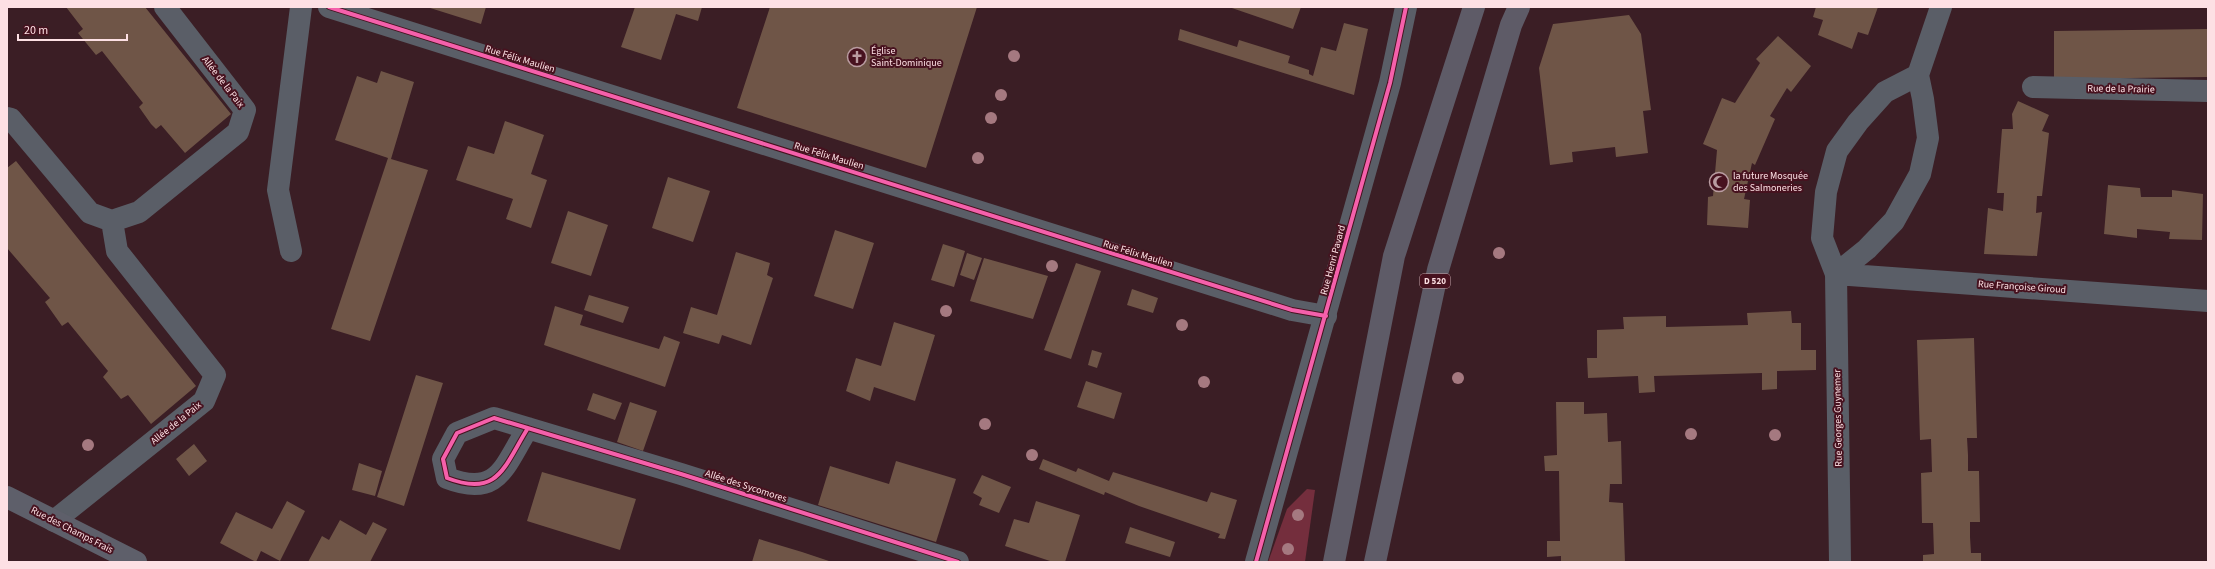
<svg xmlns="http://www.w3.org/2000/svg" width="2215" height="569" viewBox="0 0 2215 569" font-family="'Source Sans 3',sans-serif">
<style>
.green{fill:#742e3d}
.building{fill:#6f5547}
.lines{fill:none;stroke-linecap:round;stroke-linejoin:round}
.minor{stroke:#5a5e67;stroke-width:22}
.tertiary{stroke:#5a5e67;stroke-width:22}
.secondary{stroke:#5e5f6a;stroke-width:22}
.primary{stroke:#5e5b67;stroke-width:22}
.cycleway-casing{stroke:#47121f;stroke-width:6}
.cycleway{stroke:#f560ab;stroke-width:4}
.tree{fill:#a57980}
.labels{text-anchor:middle;dominant-baseline:central;stroke-width:4;stroke-linejoin:round;paint-order:stroke}
.shield{fill:#47121f;stroke:#c6a2a9;stroke-width:1}
.shield-label{font-size:9px;font-weight:bold;fill:#fde0e4}
.poi-label{font-size:10px;fill:#fde0e4;stroke:#47121f;text-anchor:start}
.street-label{font-size:10px;fill:#fde0e4;stroke:#47121f}
</style>
<rect width="100%" height="100%" fill="#3b1e25"/>
<!-- green -->
<path class="green" d="M1307,489L1315,490L1305,562H1268L1287,509Z"/>
<!-- building -->
<path class="building" d="M66,7H145L231,114L185,153L161,125L156,129L151,124L139,107L143,103L102,51L96,55L78,33L83,29Z
M427,7H486L481,24Z
M635,7H702L698,21L676,14L661,60L621,47Z
M770,7H977L926,168L737,108Z
M1229,7H1301L1293,29Z
M1816,7H1878L1868,35L1858,32L1852,49L1818,35L1823,20L1813,17Z
M1629,15L1641,34L1651,110L1643,111L1648,153L1616,157L1615,147L1572,152L1573,162L1550,165L1539,68L1553,24Z
M1344,23L1368,29L1354,95L1178,40L1180,29L1237,47L1239,40L1290,56L1288,63L1309,70V74L1313,76L1321,47L1336,51Z
M2208,29V77L2054,79V31Z
M1778,36L1811,66L1791,92L1787,88L1770,116L1775,119L1755,165L1752,163L1744,199L1750,200L1748,228L1707,225L1708,197L1713,196L1717,150L1703,144L1722,98L1735,103L1760,63L1756,59Z
M381,71L414,82L391,159L428,170L370,341L331,329L388,158L335,140L357,76L377,83Z
M2018,101L2049,115L2042,131L2049,133L2042,196H2037L2036,213L2042,212L2037,256L1984,254L1988,208L2003,211L2004,193H1997L2002,129H2013L2012,114Z
M505,121L544,135L531,174L547,180L531,228L506,219L513,199L456,180L468,146L494,154Z
M16,161L196,386L151,424L128,395L121,399L103,377L108,371L68,322L62,326L45,302L50,298L7,248V168Z
M668,177L710,191L693,242L652,228Z
M2108,185L2140,188L2141,197H2172V190L2203,194L2202,240L2169,239L2170,232L2137,229V238L2104,234Z
M568,211L608,225L591,276L551,263Z
M835,230L874,243L853,309L814,296Z
M943,244L965,251L954,287L931,280Z
M736,252L770,263L767,275L773,278L751,345L722,335L719,344L683,333L691,307L717,315Z
M967,253L982,258L974,280L960,275Z
M984,258L1048,276L1033,319L970,301Z
M1076,263L1101,271L1071,359L1044,350Z
M1132,289L1158,298L1153,313L1127,305Z
M589,295L629,307L623,323L584,310Z
M555,306L583,315L580,325L659,349L664,336L680,342L665,387L544,345Z
M1791,311L1792,323H1801V350H1816V370L1777,371V389L1762,390V373L1654,376L1655,392L1639,393L1638,376L1588,378L1587,358H1597V330L1624,329L1623,317L1666,316V327L1748,325L1747,313Z
M894,322L935,335L915,401L874,387L870,401L846,391L856,358L881,366Z
M1974,338L1977,438H1967L1968,455V471H1979L1980,522H1970V537L1971,553H1981V562H1923V555L1934,554L1933,523H1922L1921,473L1932,472L1931,439L1920,440L1917,340Z
M1092,350L1102,353L1097,368L1088,365Z
M416,375L443,383L404,506L377,497Z
M1086,381L1122,393L1114,419L1077,407Z
M593,393L622,403L615,420L587,410Z
M630,402L657,411L643,451L617,442Z
M1556,402H1584V414L1607,413L1608,442L1621,441L1622,484H1610L1609,502L1623,503L1625,562H1561V556L1547,557V541H1560L1559,471H1545L1544,456L1557,455Z
M194,444L207,461L189,476L176,459Z
M1043,459L1076,472L1078,468L1109,481L1113,472L1207,502L1211,492L1237,500L1225,539L1218,538L1220,534L1139,506L1105,492L1104,495L1039,469Z
M896,461L956,479L936,542L818,505L830,466L889,484Z
M359,463L382,471L375,496L352,490Z
M542,472L636,499L620,550L527,521Z
M982,475L1011,487L999,513L979,505L982,498L973,493Z
M287,501L305,511L280,561L261,551L256,562L220,543L236,512L272,529Z
M1036,501L1080,515L1065,562H1053L1005,546L1014,519L1029,523Z
M340,520L366,535L373,522L387,529L370,562H308L322,536L329,540Z
M1130,527L1175,542L1170,557L1125,543Z
M759,539L802,552L832,562H752Z"/>
<g class="lines">
<!-- minor -->
<path class="minor" d="M329,7L1292,310L1326,316
M2033,87L2208,91
M7,118L11,119L90,213L112,221L139,212L238,132L245,110L165,7
M291,251L278,190L301,7
M1836,274L2208,301
M1836,274L1867,249L1894,221L1920,174L1928,138L1923,99L1918,75L1941,7
M528,428C504,466 499,498 447,478L443,459L457,433L494,418L681,474L958,562
M54,521L204,401L215,375L117,251L112,221
M1840,562L1836,274L1822,238L1826,192L1837,151L1858,122L1885,92L1918,75"/>
<!-- tertiary -->
<path class="tertiary" d="M1256,562L1390,83L1406,7"/>
<!-- secondary -->
<path class="secondary" d="M7,497L136,562"/>
<!-- primary -->
<path class="primary" d="M1334,562L1394,256L1474,7
M1375,562L1438,270L1511,25L1519,7"/>
<!-- cycleway casing -->
<g class="cycleway-casing">
<path id="cycleway" d="M329,7L1292,310L1326,316
M528,428C504,466 499,498 447,478L443,459L457,433L494,418L681,474L958,562
M1256,562L1390,83L1406,7"/>
</g>
<!-- cycleway -->
<use href="#cycleway" class="cycleway"/>
</g>
<!-- trees -->
<g class="tree">
<circle cx="1014" cy="56" r="6"/>
<circle cx="1001" cy="95" r="6"/>
<circle cx="991" cy="118" r="6"/>
<circle cx="978" cy="158" r="6"/>
<circle cx="1499" cy="253" r="6"/>
<circle cx="1052" cy="266" r="6"/>
<circle cx="946" cy="311" r="6"/>
<circle cx="1182" cy="325" r="6"/>
<circle cx="1458" cy="378" r="6"/>
<circle cx="1204" cy="382" r="6"/>
<circle cx="985" cy="424" r="6"/>
<circle cx="1691" cy="434" r="6"/>
<circle cx="1775" cy="435" r="6"/>
<circle cx="88" cy="445" r="6"/>
<circle cx="1032" cy="455" r="6"/>
<circle cx="1298" cy="515" r="6"/>
<circle cx="1288" cy="549" r="6"/>
</g>
<!-- icons -->
<defs>
<g id="church-ring" transform="scale(1)"><circle r="9.5" fill="#47121f" stroke="#b99ca1" stroke-width="1.5"/><path d="M-1.2-6h2.4v3.5h3.3v2.4h-3.3V6h-2.4V-.1h-3.3v-2.4h3.3Z" fill="#b99ca1"/></g>
<g id="mosque-ring" transform="scale(1)"><circle r="9.5" fill="#47121f" stroke="#b99ca1" stroke-width="1.5"/><path d="M3.5-4.9A6 6 0 1 0 3.5 4.9A5 5 0 1 1 3.5-4.9Z" fill="#b99ca1"/></g>
</defs>
<g fill-rule="evenodd">
<use href="#church-ring" x="857" y="57"/>
<use href="#mosque-ring" x="1719" y="182"/>
</g>
<g class="labels">
<!-- shield labels -->
<rect class="shield" x="1420" y="274" width="30" height="14" rx="3"/>
<g class="shield-label">
<text x="1435" y="281">D 520</text>
</g>
<!-- poi labels -->
<g class="poi-label">
<text x="871" y="51">Église<tspan x="871" dy="12">Saint-Dominique</tspan></text>
<text x="1733" y="176">la future Mosquée<tspan x="1733" dy="12">des Salmoneries</tspan></text>
</g>
<!-- street labels -->
<g class="street-label">
<text transform="translate(520 59) rotate(17)">Rue Félix Maulien</text>
<text transform="translate(223 82) rotate(52)">Allée de la Paix</text>
<text transform="translate(2121 89) rotate(1)">Rue de la Prairie</text>
<text transform="translate(829 156) rotate(17)">Rue Félix Maulien</text>
<text transform="translate(1138 254) rotate(17)">Rue Félix Maulien</text>
<text transform="translate(1333 260) rotate(-75)">Rue Henri Pavard</text>
<text transform="translate(2022 287) rotate(4)">Rue Françoise Giroud</text>
<text transform="translate(1838 418) rotate(-91)">Rue Georges Guynemer</text>
<text transform="translate(176 423) rotate(-39)">Allée de la Paix</text>
<text transform="translate(746 486) rotate(18)">Allée des Sycomores</text>
<text transform="translate(72 530) rotate(27)">Rue des Champs Frais</text>
</g>
</g>
<!-- border -->
<rect width="2215" height="569" fill="none" stroke="#fde0e4" stroke-width="16"/>
<!-- scale -->
<path d="M18 34v6h109v-6" fill="none" stroke="#fde0e4" stroke-width="2"/>
<text x="24" y="34" font-size="12" fill="#fde0e4" stroke="#47121f" stroke-width="3" paint-order="stroke">20 m</text>
</svg>
